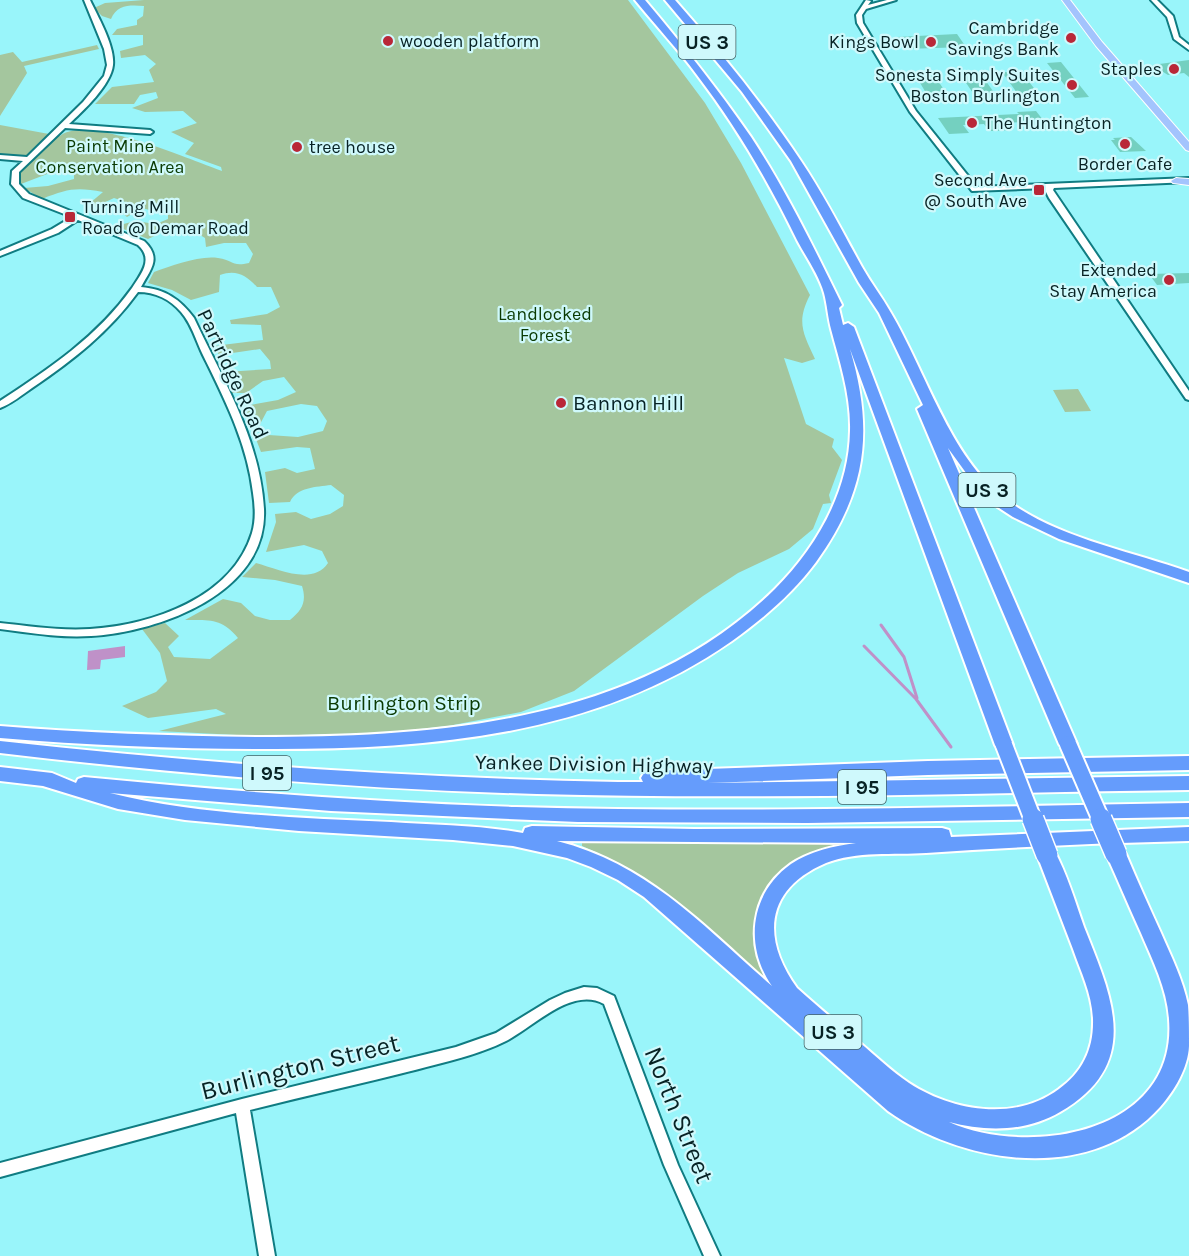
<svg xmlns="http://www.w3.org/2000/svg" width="1189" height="1256" viewBox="0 0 1189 1256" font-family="Karla,sans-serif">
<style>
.green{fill:#a4c69e}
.water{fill:#bf91c8}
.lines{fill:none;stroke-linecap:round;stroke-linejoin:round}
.stream{stroke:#bf91c8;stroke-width:3}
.building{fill:#74d0c0}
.minor-casing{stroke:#107c82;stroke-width:4}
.major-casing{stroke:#fff;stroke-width:2}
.highway-casing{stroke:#fff;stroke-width:4}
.minor{fill:#fff;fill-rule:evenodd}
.major{fill:#a3c4fd;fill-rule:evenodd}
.highway{fill:#659cfc;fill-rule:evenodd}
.highway-bridge-far1-casing{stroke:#fff;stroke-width:20;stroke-linecap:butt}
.highway-bridge-casing{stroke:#fff;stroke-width:24;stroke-linecap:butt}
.highway-bridge-far1{stroke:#659cfc;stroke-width:16}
.highway-bridge{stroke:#659cfc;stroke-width:21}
.poi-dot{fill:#b92738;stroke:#cff9fc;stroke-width:2}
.labels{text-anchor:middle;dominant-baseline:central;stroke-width:4.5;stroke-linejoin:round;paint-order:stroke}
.far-poi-label{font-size:18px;fill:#072224;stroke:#cff9fc;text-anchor:end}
.far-park-label{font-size:18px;fill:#0a3a02;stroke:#cff9fc}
.shield{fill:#cff9fc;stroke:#436265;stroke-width:1.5}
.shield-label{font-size:20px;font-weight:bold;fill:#072224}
.street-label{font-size:21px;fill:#072224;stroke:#cff9fc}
.poi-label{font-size:21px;fill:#072224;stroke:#cff9fc;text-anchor:start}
.park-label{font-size:21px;fill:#0a3a02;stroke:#cff9fc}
.near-street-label{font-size:26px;fill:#072224;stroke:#cff9fc}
</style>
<rect width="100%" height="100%" fill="#99f5fa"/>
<!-- green -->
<path class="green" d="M144,0H628L705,103L741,163L810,295C796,322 803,333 815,359L802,363L784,358L806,424L834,439L832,447L842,460L829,495L831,503L823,504L813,529L789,549L738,573L703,596L574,691L521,712L448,726L383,733L257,736L159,731L226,714L216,709L148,718L122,706L156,692L167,681L160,653L142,629L165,623L179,636L168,647L174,657L210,659L238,638C222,618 209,620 185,620L223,599L241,603L255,616L270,620H290C302,610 307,602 302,586L275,580L242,577L256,563C278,569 313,586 328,563L322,551L304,545L266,552L276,522L275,514L296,512L311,519L330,514L343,506L344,495L331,485C316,487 297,487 290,502L269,503L265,472L285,468L297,473L315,469L310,448L297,447L261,452L254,434L298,437L323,431L327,421L317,406L301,404L267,411L259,426H250L244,406L278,400L296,392L284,377L263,381L246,393H232L225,372L271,369L270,361L260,349L219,355L214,346L263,340L261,325L231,324L230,320L267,314L280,307L271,287H257C246,275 236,269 220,275L219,292L191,300L172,290L148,283L154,272C171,266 200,255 218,258C234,260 231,267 249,263L253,254L246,243H224L206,247L205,238L187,227L163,232L148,239L116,226L135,221L156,224L168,219V215L142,208L127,217L122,213L131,204L114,198L95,207L90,203L103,192C76,187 67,189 42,199L24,188L48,186L74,179V175L55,171L21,184C17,174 21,170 28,162L0,159V125L60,136C86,114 190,160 222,171L221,167L185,154L194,143L171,132L197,123L183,111L145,112L132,108L158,98L156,92L140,95L134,104H95L112,87L154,82L149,70L156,64L145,55L121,58L120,51L143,45V35H112L117,29L137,25V20L143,16L144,6C131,5 117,4 111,19L102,16L94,8L105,3Z
M97,45L99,49L24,66L27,73L0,116V55L13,52L22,62Z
M1078,389L1091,411L1065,412L1053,390Z
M582,842H878L825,851L758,913L755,937L786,1000C722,944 661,879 582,846Z"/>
<!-- water -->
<path class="water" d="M125,646V657L101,660L100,669L87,670L88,651Z"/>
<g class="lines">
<!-- stream -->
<path class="stream" d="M881,625L904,657L917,698
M864,646L916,699L951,747"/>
</g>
<!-- building -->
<path class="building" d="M957,34L966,47L905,49L897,37Z
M1189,60V77L1184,73L1168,75L1152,65Z
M1061,62L1089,97L1075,98L1047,63Z
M1008,70H1020L1040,96L1020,97L1002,72H1009Z
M979,73H980L998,98L977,99L960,74Z
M934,75L949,97L929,98L916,76Z
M1036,111L1051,130H1031L1025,122L1004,123L1009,130L999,131H989L984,124L963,125L969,133L949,134L938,118L1019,114L1017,112Z
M1131,137L1146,151L1120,152L1111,140H1115L1113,138Z
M1189,273V283L1157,285L1149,274Z"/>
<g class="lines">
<!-- minor casing -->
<g class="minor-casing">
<path id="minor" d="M84,0H90C98,17 115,46 113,65C111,85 83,111 69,124L150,130L153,132L150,134L65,128L19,172V184L29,194L144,241C162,258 151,269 141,287C165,289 180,299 194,318C223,380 260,439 264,509C268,593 159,632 91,636C61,638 30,633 0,629V623C30,626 60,631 90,629C152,625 232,598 252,533C256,520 255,506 253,493C247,442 224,398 202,353C196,340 191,323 181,312C170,299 155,292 138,292C109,332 72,361 32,388C22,395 11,404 0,408V401C49,369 98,336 132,288C141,274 154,259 138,245L78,220L58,233L0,256V251L52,229L72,217L23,198L11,184L12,171L23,161L0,159V155L27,157L83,102L104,76L107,65L104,49Z
M866,0L871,1L868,5L887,0H896L866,9L862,15L863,23L916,111L977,187L1189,178V182L1054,188L1053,190L1189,391V400L1186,399L1049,198L1045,190L1046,188L972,191L910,112L857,23L856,15Z
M1151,0H1157L1173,16L1179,37L1189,45V50L1174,39L1167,17Z
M584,987L597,988L614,996L678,1165L720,1256H704L664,1165L604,1004C572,986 533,1027 506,1041C478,1055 445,1062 415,1070C360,1084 305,1096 250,1110L275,1256H259L236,1113L0,1177V1163L242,1099L456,1047L496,1033L550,1000L565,993Z"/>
</g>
<!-- major casing -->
<g class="major-casing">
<path id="major" d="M1062,0H1070L1102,42L1189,142V151L1186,150L1096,46Z
M1176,178L1189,179V185L1173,183L1171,181Z"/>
</g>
<!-- highway casing -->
<g class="highway-casing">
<path id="highway" d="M635,0H645C682,44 718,89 751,137C786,190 814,248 842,305L839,308L843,325L848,323L854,327L1013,745L1010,750L1004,751L998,750L995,745L850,349C874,431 867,491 816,562C793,593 764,618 732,641C594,738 422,750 258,749C172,749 86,745 0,738V726C87,733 173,736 260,737C440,737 640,722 775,589C817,547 849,491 850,431C851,396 840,363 831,329C828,318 827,304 824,293C819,275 806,257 797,240C769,182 736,126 697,75C678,49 655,25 635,0Z
M665,0H675C720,51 763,104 801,161C824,195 842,231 862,267C871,283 882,297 891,313C925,370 950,457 1004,498C1056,538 1128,550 1189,572V583L1059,539L1013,517L993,504L977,488L948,448L1077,744L1074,748L1068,750L1062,748L1059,744L917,409L923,405L879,313L859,283L791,161L742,92Z
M0,741C206,764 411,778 618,782H643L641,778L644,773L650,771L928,761L1189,756V770L928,775L707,783L1189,776V790C972,793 754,800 537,794C357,789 178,774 0,753Z
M0,767L52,773L76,783L78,779L84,777C228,791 372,802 516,807C741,813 965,807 1189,803V817L807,823L578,822L331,811L110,793C198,815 301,818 391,822C435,825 479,825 523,833L525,828L532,826L694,829L942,828L949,830L951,837L1189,827V841C1101,843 1013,847 926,853C894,855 856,851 826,863C765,889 761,938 797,988C818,1007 839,1024 859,1042C876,1056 891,1071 909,1083C952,1111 1015,1122 1059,1089C1083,1072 1094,1048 1093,1019C1092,994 1081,972 1073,949C1061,918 1049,886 1037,855L1040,850L1047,848L1054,850C1067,874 1075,901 1084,927C1112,997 1143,1064 1060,1112C1026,1132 986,1132 949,1122C1031,1158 1178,1133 1169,1019C1167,989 1153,961 1141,933C1129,907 1118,880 1106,854L1109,849L1116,847L1123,849L1126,854C1137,880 1149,907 1161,933C1171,956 1183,980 1188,1005C1189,1018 1189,1033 1189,1046C1188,1068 1174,1091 1160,1107C1091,1184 964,1165 888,1111L644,897L618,880L591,867L567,858L513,846L453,840L299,831L185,820L118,809L43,786L0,781ZM557,841L856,843C834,846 810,851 791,864C750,893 744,946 772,986C703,926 648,864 557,841Z"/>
</g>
<!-- minor -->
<use href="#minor" class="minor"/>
<!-- major -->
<use href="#major" class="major"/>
<!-- highway -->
<use href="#highway" class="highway"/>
<!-- highway-bridge-far1 casing -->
<g class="highway-bridge-far1-casing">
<path id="highway-bridge-far1" d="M1068,744L1101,820
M1004,745L1033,820"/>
</g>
<!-- highway-bridge casing -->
<g class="highway-bridge-casing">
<path id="highway-bridge" d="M1033,819L1047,855
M1101,819L1116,854"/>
</g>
<!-- highway-bridge-far1 -->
<use href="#highway-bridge-far1" class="highway-bridge-far1"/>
<!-- highway-bridge -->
<use href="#highway-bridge" class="highway-bridge"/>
</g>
<!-- markers -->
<g class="poi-dot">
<circle cx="1071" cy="38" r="6"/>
<circle cx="388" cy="41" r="6"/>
<circle cx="931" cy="42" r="6"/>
<circle cx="1174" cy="69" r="6"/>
<circle cx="1072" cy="85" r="6"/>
<circle cx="972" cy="123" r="6"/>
<circle cx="1125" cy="144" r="6"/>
<circle cx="297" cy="147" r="6"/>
<rect x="1033" y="184" width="12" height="12" rx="3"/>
<rect x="64" y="211" width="12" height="12" rx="3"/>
<circle cx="1169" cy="280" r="6"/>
<circle cx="561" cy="403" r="6"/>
</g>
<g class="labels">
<!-- far-poi labels -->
<g class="far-poi-label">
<text x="1059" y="28">Cambridge<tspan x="1059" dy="21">Savings Bank</tspan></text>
<text x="400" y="41" text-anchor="start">wooden platform</text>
<text x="919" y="42">Kings Bowl</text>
<text x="1162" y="69">Staples</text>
<text x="1060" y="75">Sonesta Simply Suites<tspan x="1060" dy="21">Boston Burlington</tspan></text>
<text x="984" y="123" text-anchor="start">The Huntington</text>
<text x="309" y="147" text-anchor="start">tree house</text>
<text x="1125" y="164" text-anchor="middle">Border Cafe</text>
<text x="1027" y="180">Second Ave<tspan x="1027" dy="21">@ South Ave</tspan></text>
<text x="82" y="207" text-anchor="start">Turning Mill<tspan x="82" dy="21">Road @ Demar Road</tspan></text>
<text x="1157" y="270">Extended<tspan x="1157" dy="21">Stay America</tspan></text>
</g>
<!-- far-park labels -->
<g class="far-park-label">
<text x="110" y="146">Paint Mine<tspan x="110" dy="21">Conservation Area</tspan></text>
<text x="545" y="314">Landlocked<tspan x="545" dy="21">Forest</tspan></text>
</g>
<!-- shield labels -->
<g class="shield">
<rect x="678.5" y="25" width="57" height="34" rx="4.5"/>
<rect x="958.5" y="473" width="57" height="34" rx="4.5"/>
<rect x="243" y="756" width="48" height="34" rx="4.5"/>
<rect x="838" y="770" width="48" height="34" rx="4.5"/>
<rect x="804.5" y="1015" width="57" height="34" rx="4.5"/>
</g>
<g class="shield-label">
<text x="707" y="42">US 3</text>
<text x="987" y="490">US 3</text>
<text x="267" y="773">I 95</text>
<text x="862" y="787">I 95</text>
<text x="833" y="1032">US 3</text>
</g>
<!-- street labels -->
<g class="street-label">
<text transform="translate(233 374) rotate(65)">Partridge Road</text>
<text transform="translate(594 764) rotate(1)">Yankee Division Highway</text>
</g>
<!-- poi labels -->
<g class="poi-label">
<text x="573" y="403">Bannon Hill</text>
</g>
<!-- park labels -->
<g class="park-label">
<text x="404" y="703">Burlington Strip</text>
</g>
<!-- near-street labels -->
<g class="near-street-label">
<text transform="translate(300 1067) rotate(-14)">Burlington Street</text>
<text transform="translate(679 1115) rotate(68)">North Street</text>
</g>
</g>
</svg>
